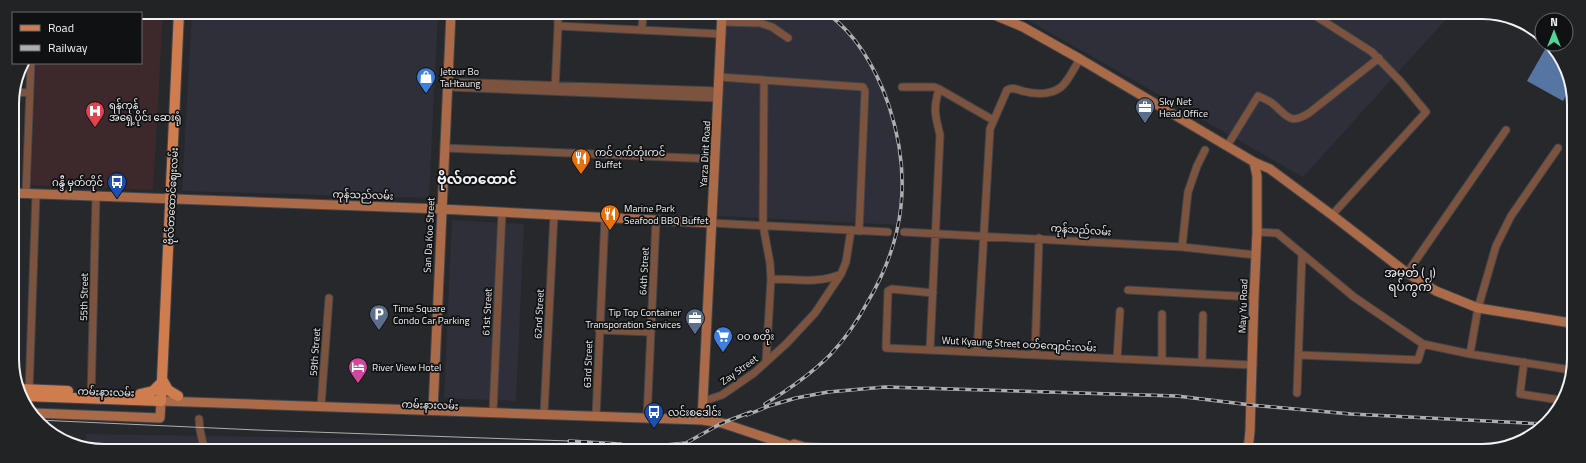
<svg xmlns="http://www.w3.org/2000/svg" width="1586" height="463" viewBox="0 0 1586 463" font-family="'Titillium Web','Noto Sans Myanmar',sans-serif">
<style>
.built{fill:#2e2f39}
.medical{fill:#3d292b}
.water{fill:#5675a3}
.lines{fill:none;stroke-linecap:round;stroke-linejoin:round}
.street-casing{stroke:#434448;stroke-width:9}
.secondary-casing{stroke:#434448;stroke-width:11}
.primary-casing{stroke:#434448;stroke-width:12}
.street{stroke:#7c533e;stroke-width:7}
.secondary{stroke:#ab6a48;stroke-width:9}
.primary{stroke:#cf7c4f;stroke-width:10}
.tram{stroke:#aeaeb1;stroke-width:1}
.rail-casing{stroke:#aeaeb1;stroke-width:3.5}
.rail{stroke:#101112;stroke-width:2;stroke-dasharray:6;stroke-linecap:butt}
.labels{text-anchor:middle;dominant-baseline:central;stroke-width:3.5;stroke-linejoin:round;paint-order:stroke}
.poi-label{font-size:10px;fill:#f2f2f5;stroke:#101112;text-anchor:start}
.street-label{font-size:10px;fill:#f2f2f5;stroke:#101112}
.quarter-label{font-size:12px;fill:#f2f2f5;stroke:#101112}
.district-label{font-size:14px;font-weight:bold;fill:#f2f2f5;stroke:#101112}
.rim{fill:none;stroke:#f2f2f5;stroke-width:2}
</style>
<rect width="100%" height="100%" fill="#27282c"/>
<!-- built -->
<path class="built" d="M192,12L438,13L429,198L182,191Z
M725,13L835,14L855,36L878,72L888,93L894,114L905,168V187L901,225L718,216Z
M1029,14L1450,15L1303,177L1026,19Z
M452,220L524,224L516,401L444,398Z
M86,434L516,441L674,449L85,448Z"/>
<!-- medical -->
<path class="medical" d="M104,12H163L153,190L31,185L36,63H141V13H99Z"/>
<!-- water -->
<path class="water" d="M1548,44H1551L1572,85L1563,101L1527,81Z"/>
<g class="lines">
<!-- street casing -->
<g class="street-casing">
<path id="street" d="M1314,15L1372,52L1401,82L1426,112L1332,215
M722,22L760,23L772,27L788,38
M558,26V13
M642,29L643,13
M719,77L863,87L865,91L859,231
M764,81L763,225L770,263L771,279L766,362
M448,82L719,91
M448,87L718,98
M902,87H934L939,89L993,120
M555,90L558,26L722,34
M14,92L30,93
M1227,146L1258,96C1262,98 1268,100 1272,103C1287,115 1289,126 1309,113L1379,58
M444,148L715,159
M26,193L31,63
M712,223L888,232
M904,232L1182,247L1256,255
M1257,232L1277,233L1354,297L1423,344L1470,354L1571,370
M1182,247L1188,192L1197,166L1205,150
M1407,273L1506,130
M771,279C794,279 819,284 841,274
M1128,290L1254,297
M933,293L892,289L888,291L886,348L1253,365
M1162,314V361
M599,330L651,332
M930,350L940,135C935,115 933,109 939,89
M977,352L990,129L1007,90C1012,87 1017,89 1022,91C1034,94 1050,96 1061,87C1068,82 1075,66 1080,59
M1470,354L1478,308L1496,246L1511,216L1558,148
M1035,355L1039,238
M1299,355L1418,360L1423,344
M1117,359L1120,311
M1524,362L1520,394L1560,400
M1202,363L1203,315
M29,392L36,194
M1297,393L1302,254
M91,399L96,196
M704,401L722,395L754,373L786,344L815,313L841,274L846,262L851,230
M321,406L329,298
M493,412L502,212
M544,414L554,215
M596,416L605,217
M647,418L656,220
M199,419L200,430L204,448"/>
</g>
<!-- secondary casing -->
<g class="secondary-casing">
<path id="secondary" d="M992,14L1023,27L1080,59L1254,162L1270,169L1332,215L1407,273L1436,291L1478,308L1571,323
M13,193L441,209L712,223
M433,410L451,13
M33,413L160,418L161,401L702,420L722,423L800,449
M702,420L722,13
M794,444L804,447L834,449
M1248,450L1250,431L1254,297L1257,232V176L1254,162"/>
</g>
<!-- primary casing -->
<g class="primary-casing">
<path id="primary" d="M163,381L168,390L178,396
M20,389L68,391
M140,394L153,391L163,381
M24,396L161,401L179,12"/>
</g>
<!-- street -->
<use href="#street" class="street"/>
<!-- secondary -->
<use href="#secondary" class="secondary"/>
<!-- primary -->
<use href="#primary" class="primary"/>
<!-- tram -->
<path class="tram" d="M37,420L257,430L569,441"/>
<!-- rail casing -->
<g class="rail-casing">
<path id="rail" d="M765,404C788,390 811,374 830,355C845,339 857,322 867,303C905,240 912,176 889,106C877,71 858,36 828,14
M747,415L769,406L796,398L828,392L885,387L1177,396L1251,405L1351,414L1543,424
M569,441L620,444L635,448L686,443L722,423L751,412"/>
</g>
<!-- rail -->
<use href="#rail" class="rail"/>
</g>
<!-- icons -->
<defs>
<g id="shop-pin" transform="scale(1)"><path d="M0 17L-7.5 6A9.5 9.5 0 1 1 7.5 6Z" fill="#3f7fe0" stroke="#101112"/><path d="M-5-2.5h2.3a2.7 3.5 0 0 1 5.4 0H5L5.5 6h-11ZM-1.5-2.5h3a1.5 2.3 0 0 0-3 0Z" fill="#fff"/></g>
<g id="office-pin" transform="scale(1)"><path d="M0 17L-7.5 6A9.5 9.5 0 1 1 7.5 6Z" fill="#5c6f8a" stroke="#101112"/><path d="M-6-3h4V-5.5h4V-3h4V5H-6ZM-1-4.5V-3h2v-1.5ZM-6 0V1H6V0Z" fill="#fff"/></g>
<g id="hospital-pin" transform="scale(1)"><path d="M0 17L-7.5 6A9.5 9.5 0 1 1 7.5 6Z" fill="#e0444e" stroke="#101112"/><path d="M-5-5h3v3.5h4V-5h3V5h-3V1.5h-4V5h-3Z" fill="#fff"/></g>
<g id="restaurant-pin" transform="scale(1)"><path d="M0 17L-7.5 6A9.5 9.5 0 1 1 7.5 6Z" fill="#e8710a" stroke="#101112"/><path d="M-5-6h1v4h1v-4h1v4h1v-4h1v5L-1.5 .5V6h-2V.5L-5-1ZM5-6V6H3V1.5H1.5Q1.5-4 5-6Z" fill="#fff"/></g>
<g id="bus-pin" transform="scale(1)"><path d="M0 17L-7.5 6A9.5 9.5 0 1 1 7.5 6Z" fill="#1a4fb4" stroke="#101112"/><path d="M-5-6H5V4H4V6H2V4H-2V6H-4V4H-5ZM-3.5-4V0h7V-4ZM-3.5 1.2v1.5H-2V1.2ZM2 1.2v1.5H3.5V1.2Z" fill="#fff"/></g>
<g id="parking-pin" transform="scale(1)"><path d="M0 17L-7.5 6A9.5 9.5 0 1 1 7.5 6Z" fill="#5c6f8a" stroke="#101112"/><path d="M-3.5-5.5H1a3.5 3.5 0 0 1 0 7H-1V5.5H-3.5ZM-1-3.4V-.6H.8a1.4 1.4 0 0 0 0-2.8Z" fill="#fff"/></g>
<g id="supermarket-pin" transform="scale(1)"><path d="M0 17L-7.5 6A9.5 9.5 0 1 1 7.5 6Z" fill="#3f7fe0" stroke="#101112"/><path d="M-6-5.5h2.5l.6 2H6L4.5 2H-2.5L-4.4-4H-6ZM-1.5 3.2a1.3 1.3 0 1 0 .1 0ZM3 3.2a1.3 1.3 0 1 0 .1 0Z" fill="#fff"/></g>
<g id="hotel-pin" transform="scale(1)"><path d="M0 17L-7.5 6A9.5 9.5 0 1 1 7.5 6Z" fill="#d1479c" stroke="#101112"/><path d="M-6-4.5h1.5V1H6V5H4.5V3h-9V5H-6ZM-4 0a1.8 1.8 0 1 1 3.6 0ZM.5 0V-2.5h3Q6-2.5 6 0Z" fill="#fff"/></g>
</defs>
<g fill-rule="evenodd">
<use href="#shop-pin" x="426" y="77"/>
<use href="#office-pin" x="1145" y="107"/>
<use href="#hospital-pin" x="95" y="111"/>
<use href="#restaurant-pin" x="581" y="158"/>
<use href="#bus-pin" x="117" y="182"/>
<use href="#restaurant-pin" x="610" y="214"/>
<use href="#parking-pin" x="379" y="314"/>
<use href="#office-pin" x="695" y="318"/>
<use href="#supermarket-pin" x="723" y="336"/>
<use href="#hotel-pin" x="358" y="367"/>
<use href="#bus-pin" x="654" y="412"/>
</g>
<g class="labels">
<!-- poi labels -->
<g class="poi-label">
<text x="440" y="71">Jetour Bo<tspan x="440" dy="12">TaHtaung</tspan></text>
<text x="1159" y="101">Sky Net<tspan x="1159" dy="12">Head Office</tspan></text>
<text x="109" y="105">ရန်ကုန်<tspan x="109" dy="12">အရှေ့ပိုင်း ဆေးရုံ</tspan></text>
<text x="595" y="152">ကင် ဝက်တုံးကင်<tspan x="595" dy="12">Buffet</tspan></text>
<text x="103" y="182" text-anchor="end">ဂန္ဒီ မှတ်တိုင်</text>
<text x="624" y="208">Marine Park<tspan x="624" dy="12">Seafood BBQ Buffet</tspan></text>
<text x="393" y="308">Time Square<tspan x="393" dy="12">Condo Car Parking</tspan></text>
<text x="681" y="312" text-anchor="end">Tip Top Container<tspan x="681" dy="12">Transporation Services</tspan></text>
<text x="737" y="336">ဝဝ စတိုး</text>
<text x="372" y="367">River View Hotel</text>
<text x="668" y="412">လင်းစဒေါင်း</text>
</g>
<!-- street labels -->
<g class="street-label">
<text transform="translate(705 154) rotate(-87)">Yarza Dirit Road</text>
<text transform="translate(363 195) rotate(2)">ကုန်သည်လမ်း</text>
<text transform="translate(172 196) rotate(-87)">ဗိုလ်တထောင်ဈေးလမ်း</text>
<text transform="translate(1081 230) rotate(4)">ကုန်သည်လမ်း</text>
<text transform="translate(429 235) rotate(-87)">San Da Koo Street</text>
<text transform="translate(644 271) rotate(-87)">64th Street</text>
<text transform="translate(84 297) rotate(-89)">55th Street</text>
<text transform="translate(1243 306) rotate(-88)">May Yu Road</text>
<text transform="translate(487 312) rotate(-87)">61st Street</text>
<text transform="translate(539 314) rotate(-87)">62nd Street</text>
<text transform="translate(1019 344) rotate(3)">Wut Kyaung Street ဝတ်ကျောင်းလမ်း</text>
<text transform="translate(315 352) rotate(-86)">59th Street</text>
<text transform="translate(588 364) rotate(-88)">63rd Street</text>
<text transform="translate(739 370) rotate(-36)">Zay Street</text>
<text transform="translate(106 392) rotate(2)">ကမ်းနားလမ်း</text>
<text transform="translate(430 405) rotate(2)">ကမ်းနားလမ်း</text>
</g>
<!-- quarter labels -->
<g class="quarter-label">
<text x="1410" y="272">အမှတ် (၂)<tspan x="1410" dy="14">ရပ်ကွက်</tspan></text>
</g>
<!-- district labels -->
<g class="district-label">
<text x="477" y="178">ဗိုလ်တထောင်</text>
</g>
</g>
<!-- crop -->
<path d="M0 0H1586V463H0ZM104 19H1482A85 85 0 0 1 1567 104V359A85 85 0 0 1 1482 444H104A85 85 0 0 1 19 359V104A85 85 0 0 1 104 19Z" fill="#222324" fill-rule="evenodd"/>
<path class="rim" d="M104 19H1482A85 85 0 0 1 1567 104V359A85 85 0 0 1 1482 444H104A85 85 0 0 1 19 359V104A85 85 0 0 1 104 19Z"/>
<!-- legend -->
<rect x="12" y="12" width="130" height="52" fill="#101112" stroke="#6a6b6d"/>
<rect x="20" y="25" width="20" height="6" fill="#cf7c4f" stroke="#6a6b6d"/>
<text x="48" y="32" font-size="12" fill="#f2f2f5">Road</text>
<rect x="20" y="45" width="20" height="6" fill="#aeaeb1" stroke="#6a6b6d"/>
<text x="48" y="52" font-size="12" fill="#f2f2f5">Railway</text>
<!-- north arrow -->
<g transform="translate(1554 32)"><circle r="19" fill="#101112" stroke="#6a6b6d"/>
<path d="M0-3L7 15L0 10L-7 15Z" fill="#52d397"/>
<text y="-6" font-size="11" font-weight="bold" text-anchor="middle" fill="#f2f2f5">N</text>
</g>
</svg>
